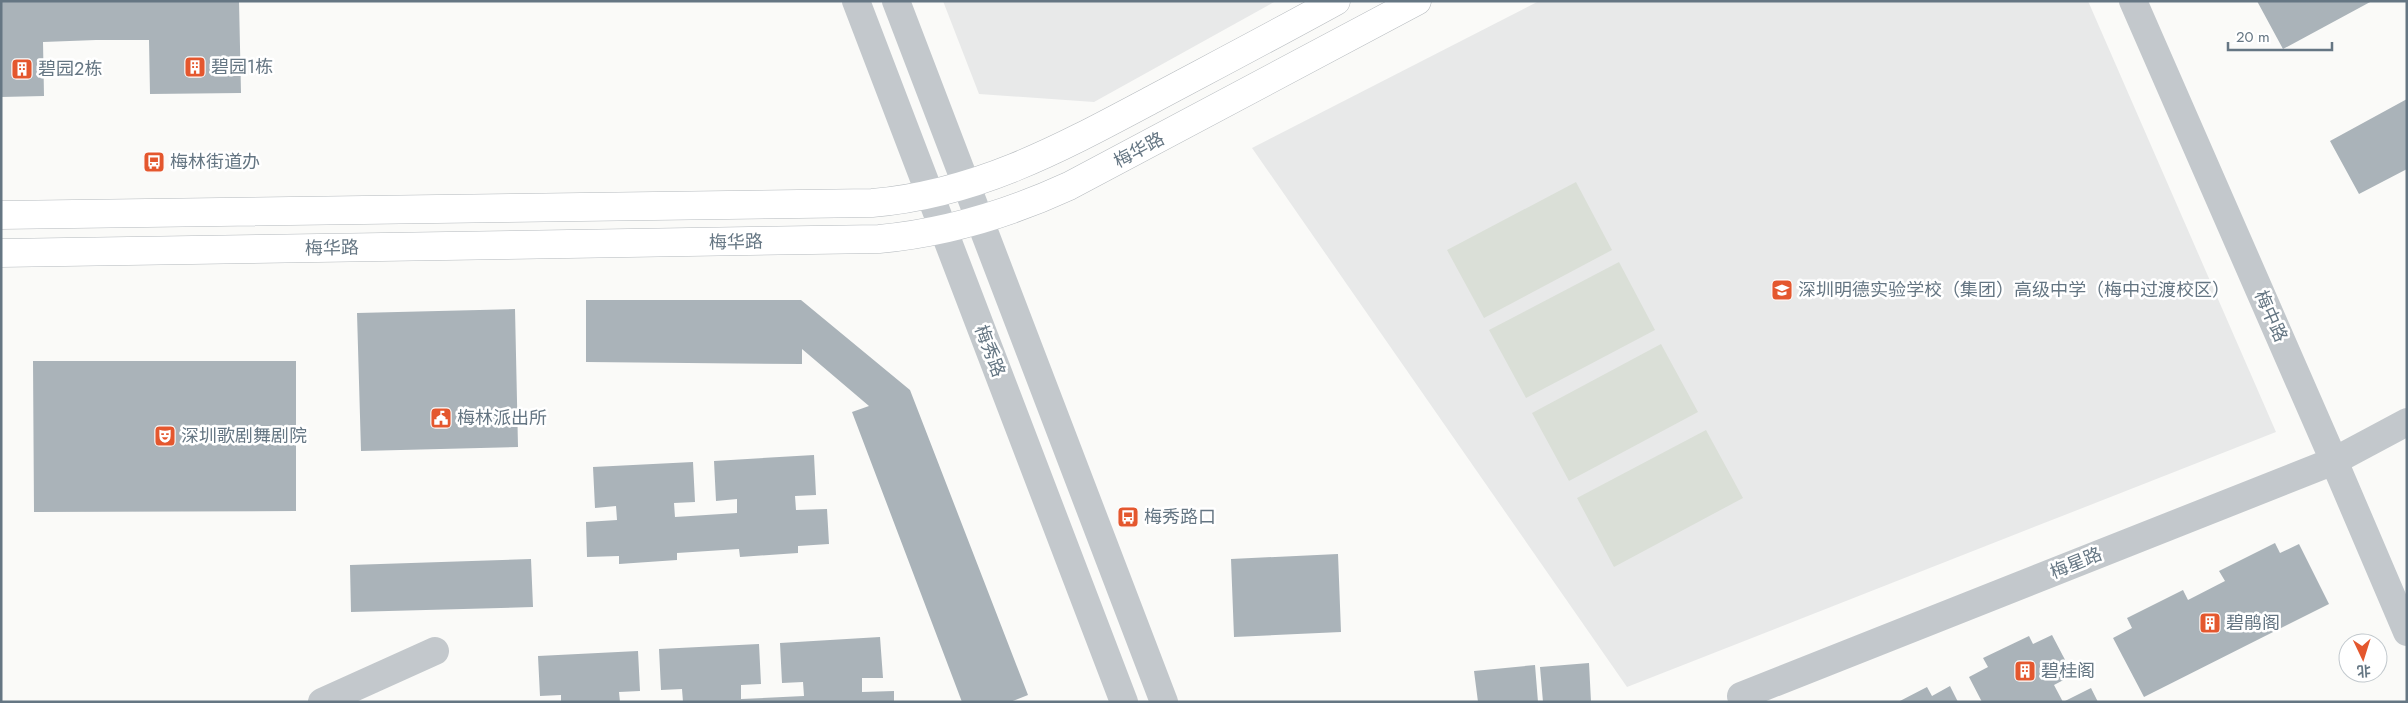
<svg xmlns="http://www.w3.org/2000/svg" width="2408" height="703" viewBox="0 0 2408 703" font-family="Jost,'Noto Sans SC',sans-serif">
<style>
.built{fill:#e8e9e9}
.green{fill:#dadfd7}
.building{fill:#aab3b9}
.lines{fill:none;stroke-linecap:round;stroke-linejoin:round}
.major-casing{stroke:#b5babe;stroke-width:29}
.minor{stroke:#c3c8cc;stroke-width:28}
.major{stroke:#fff;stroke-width:28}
.labels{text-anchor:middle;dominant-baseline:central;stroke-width:5;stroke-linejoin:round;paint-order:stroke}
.poi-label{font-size:18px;fill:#657683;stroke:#fff;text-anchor:start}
.street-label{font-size:18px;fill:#657683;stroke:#fff}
</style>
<rect width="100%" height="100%" fill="#fafaf8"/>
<!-- built -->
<path class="built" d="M943,1H1276L1094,102L979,94Z
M1539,1H2088L2276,432L1627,687L1252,148Z"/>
<!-- green -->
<path class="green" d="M1576,182L1612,250L1484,318L1447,250Z
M1619,262L1655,330L1526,398L1489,330Z
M1661,344L1698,412L1569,481L1532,413Z
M1706,430L1743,498L1614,567L1577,498Z"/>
<!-- building -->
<path class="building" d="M1,1H239L241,93L150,94L149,40H96L43,42L44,96L1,97Z
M2257,1H2372L2283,49Z
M2407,99V169L2359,194L2330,141Z
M586,300H801L910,390L1028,695L1010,702H962L852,412L869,406L802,349V364L586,362Z
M515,309L518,447L361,451L357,313Z
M33,361H296V511L34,512Z
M814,455L816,495L795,496L796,510L827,509L829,544L798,546V553L740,557L739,549L677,553V560L619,564V556L587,557L586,522L617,520L616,506L595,508L593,467L693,462L695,502L674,503L675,517L737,513V499L716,501L714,461Z
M2275,543L2280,553L2299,544L2329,604L2144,697L2113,638L2132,628L2127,618L2183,590L2188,600L2225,581L2219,571Z
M1338,554L1341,632L1234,637L1231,559Z
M531,559L533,607L351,612L350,565Z
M2052,635L2073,675L2054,685L2063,702H1982L1969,677L1988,667L1983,658L2029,636L2033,644Z
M880,637L883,678H862V692L894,691V702H683L682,689L661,690L659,649L759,644L761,684L741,685V699L804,696L803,682L782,683L780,643Z
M638,651L640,691L619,692L620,702H561V695L540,696L538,656Z
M1589,663L1591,702H1543L1540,667Z
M1535,665L1538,702H1478L1474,671Z
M1950,686L1958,702H1898L1927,687L1932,696Z
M2091,688L2098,702H2063Z"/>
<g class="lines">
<!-- major casing -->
<g class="major-casing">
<path id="major" d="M1,215L872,203C978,194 1063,147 1155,98C1215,66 1276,34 1336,1
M1,253L879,239C945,233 1008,214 1069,186L1417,1"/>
</g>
<!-- minor -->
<path class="minor" d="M856,1L1124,702
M896,1L1164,702
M2133,1L2334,461L2407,632
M1741,696L2334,461L2407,422
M322,702L435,651"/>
<!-- major -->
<use href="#major" class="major"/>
</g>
<!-- icons -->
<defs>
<g id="building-square" transform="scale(1.125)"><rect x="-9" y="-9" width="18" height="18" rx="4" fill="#e4572e" stroke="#fff"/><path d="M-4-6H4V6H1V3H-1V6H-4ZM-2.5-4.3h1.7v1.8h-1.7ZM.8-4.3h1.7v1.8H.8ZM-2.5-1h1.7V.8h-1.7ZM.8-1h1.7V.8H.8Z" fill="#fff"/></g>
<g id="bus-square" transform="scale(1.125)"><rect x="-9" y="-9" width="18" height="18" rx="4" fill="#e4572e" stroke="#fff"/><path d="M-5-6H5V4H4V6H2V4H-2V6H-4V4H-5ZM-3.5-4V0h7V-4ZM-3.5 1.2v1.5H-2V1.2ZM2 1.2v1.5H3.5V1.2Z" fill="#fff"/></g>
<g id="school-square" transform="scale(1.125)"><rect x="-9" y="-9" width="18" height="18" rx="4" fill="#e4572e" stroke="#fff"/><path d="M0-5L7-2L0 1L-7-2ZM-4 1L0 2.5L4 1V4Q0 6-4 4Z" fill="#fff"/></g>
<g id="civic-square" transform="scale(1.125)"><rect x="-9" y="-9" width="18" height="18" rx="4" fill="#e4572e" stroke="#fff"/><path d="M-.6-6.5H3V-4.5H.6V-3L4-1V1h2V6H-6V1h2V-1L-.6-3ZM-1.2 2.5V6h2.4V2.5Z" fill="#fff"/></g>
<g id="theatre-square" transform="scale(1.125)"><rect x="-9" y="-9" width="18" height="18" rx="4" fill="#e4572e" stroke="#fff"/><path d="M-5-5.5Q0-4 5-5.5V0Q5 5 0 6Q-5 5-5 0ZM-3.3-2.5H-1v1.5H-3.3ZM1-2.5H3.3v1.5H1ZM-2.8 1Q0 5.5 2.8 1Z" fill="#fff"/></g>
</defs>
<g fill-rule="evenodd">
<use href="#building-square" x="195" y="67"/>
<use href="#building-square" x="22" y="69"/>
<use href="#bus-square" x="154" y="162"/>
<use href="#school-square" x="1782" y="290"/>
<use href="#civic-square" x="441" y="418"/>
<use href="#theatre-square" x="165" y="436"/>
<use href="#bus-square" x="1128" y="517"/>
<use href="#building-square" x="2210" y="623"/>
<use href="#building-square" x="2025" y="671"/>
</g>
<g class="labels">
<!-- poi labels -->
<g class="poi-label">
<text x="211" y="67">碧园1栋</text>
<text x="38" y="69">碧园2栋</text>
<text x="170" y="162">梅林街道办</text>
<text x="1798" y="290">深圳明德实验学校（集团）高级中学（梅中过渡校区）</text>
<text x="457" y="418">梅林派出所</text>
<text x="181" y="436">深圳歌剧舞剧院</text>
<text x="1144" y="517">梅秀路口</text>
<text x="2226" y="623">碧鹃阁</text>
<text x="2041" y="671">碧桂阁</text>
</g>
<!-- street labels -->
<g class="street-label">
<text transform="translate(1139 150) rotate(-28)">梅华路</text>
<text transform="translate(736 242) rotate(-1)">梅华路</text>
<text transform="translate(332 248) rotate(-1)">梅华路</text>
<text transform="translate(2271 316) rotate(66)">梅中路</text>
<text transform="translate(990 351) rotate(69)">梅秀路</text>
<text transform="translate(2076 563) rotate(-22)">梅星路</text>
</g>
</g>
<!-- border -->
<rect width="2408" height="703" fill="none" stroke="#657683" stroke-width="5"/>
<!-- north arrow -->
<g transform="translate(2363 658) rotate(176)"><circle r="24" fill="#ffffff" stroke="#c1c8cd"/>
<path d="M0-4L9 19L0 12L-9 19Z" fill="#e4572e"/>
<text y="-8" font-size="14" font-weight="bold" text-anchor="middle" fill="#657683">北</text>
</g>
<!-- scale -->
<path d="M2228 42v8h104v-8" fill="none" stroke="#657683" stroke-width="2.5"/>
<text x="2236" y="42" font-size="15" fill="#657683" stroke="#ffffff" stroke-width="4" paint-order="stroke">20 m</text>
</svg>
